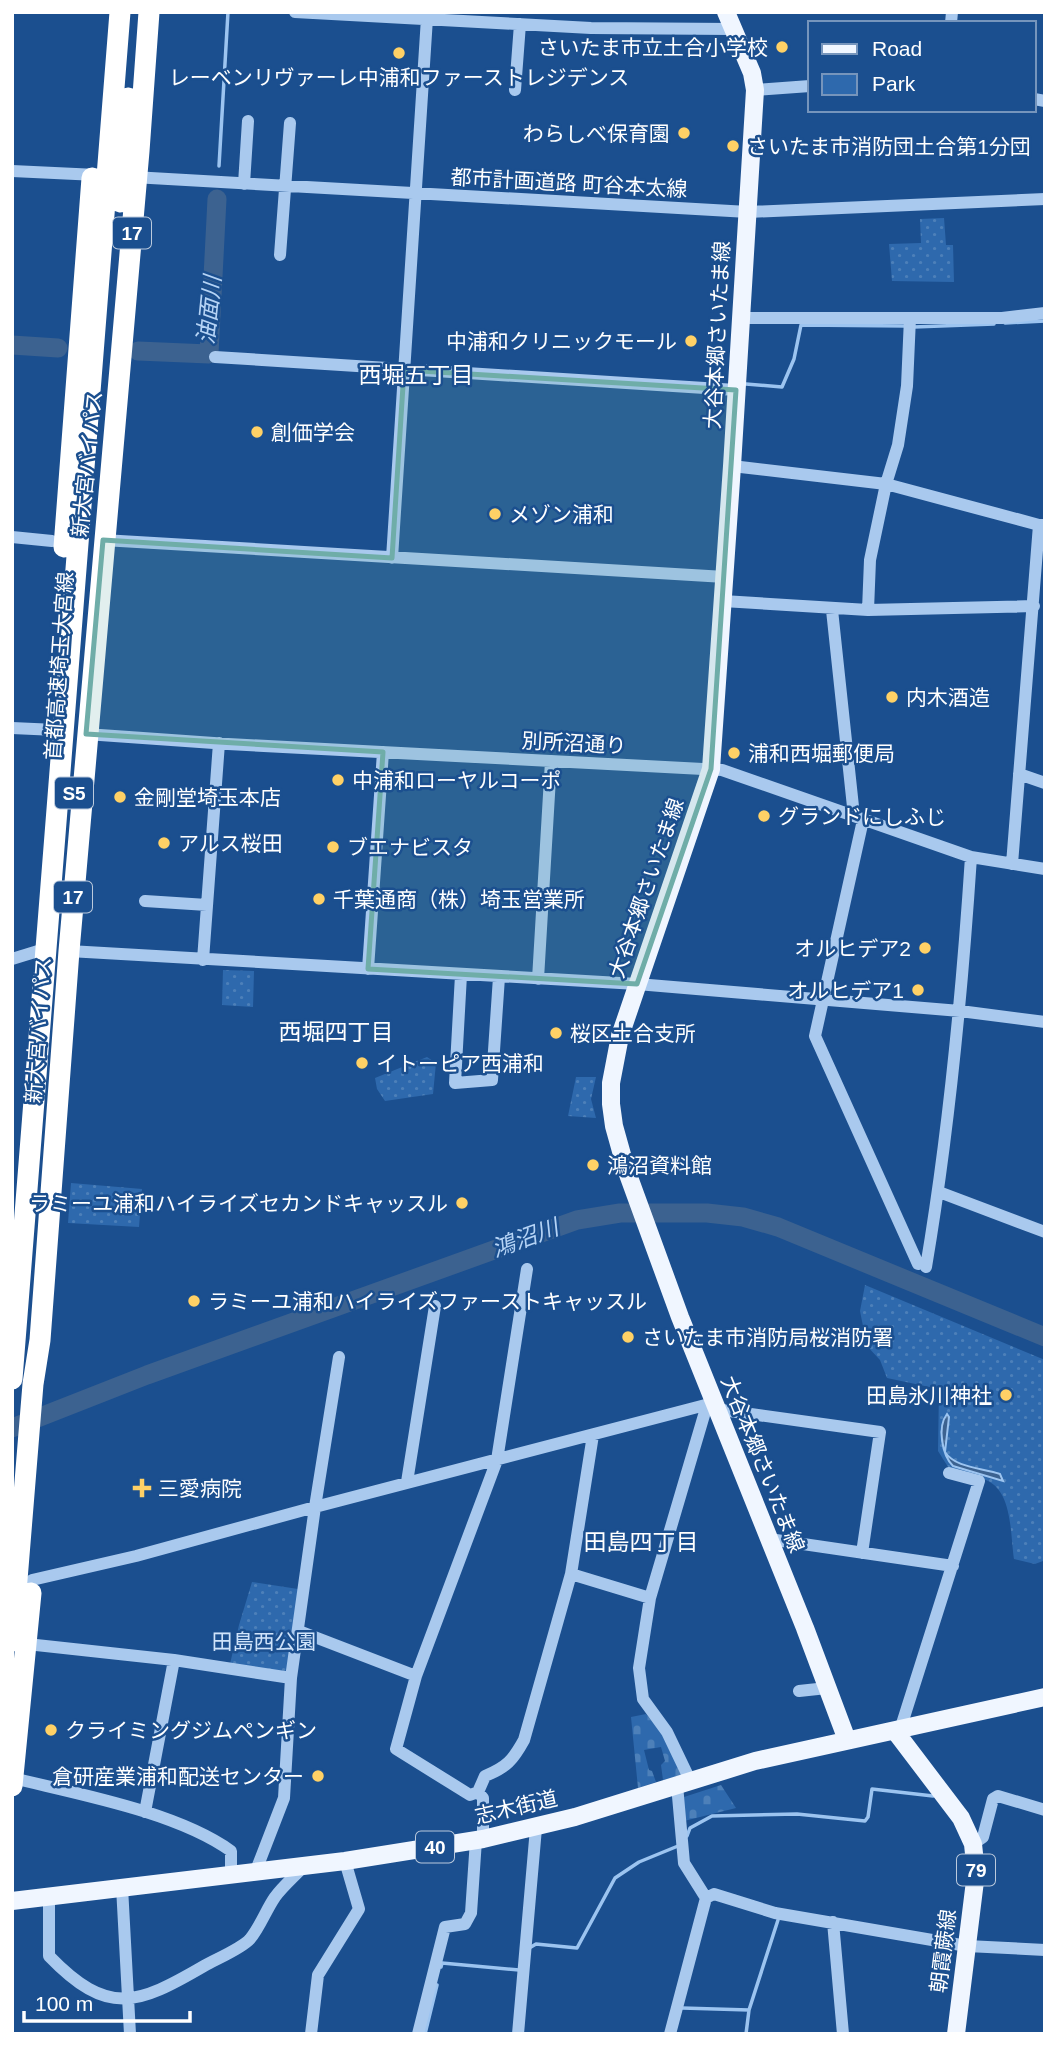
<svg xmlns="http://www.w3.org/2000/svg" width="1057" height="2046" viewBox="0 0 1057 2046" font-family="Helvetica,'Noto Sans JP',sans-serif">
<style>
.green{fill:url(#green-dots)}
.cemetery{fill:url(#cemetery-stones)}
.water{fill:url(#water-ripples);stroke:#9cc4f0;stroke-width:2}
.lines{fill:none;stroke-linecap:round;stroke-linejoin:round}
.stream{stroke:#9cc4f0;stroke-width:3.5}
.river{stroke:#3c6290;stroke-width:19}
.minor{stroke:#a9c9ee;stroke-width:12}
.major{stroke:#f0f6ff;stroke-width:18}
.highway{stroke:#fff;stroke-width:21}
.marked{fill:#6fada8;fill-opacity:0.2;stroke:#6fada8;stroke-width:5;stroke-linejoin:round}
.poi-dot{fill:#ffd166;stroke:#1b4f8f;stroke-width:2.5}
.labels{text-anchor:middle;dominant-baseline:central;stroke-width:5;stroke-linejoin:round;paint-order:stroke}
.shield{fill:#1b4f8f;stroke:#bbcadd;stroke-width:2}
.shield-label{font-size:19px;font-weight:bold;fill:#fff}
.poi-label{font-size:21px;fill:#fff;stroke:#1b4f8f;text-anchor:start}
.street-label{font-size:21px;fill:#fff;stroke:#1b4f8f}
.park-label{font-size:21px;fill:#cfe3fa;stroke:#1b4f8f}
.water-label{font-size:23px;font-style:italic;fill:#b5d3f5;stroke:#1b4f8f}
.neighbourhood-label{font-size:23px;fill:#fff;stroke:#1b4f8f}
</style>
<defs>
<pattern id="green-dots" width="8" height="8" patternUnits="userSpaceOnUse" patternTransform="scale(1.75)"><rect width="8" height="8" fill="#2e69ad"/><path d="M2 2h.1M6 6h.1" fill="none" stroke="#4d80b9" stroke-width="1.8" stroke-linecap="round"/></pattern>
<pattern id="cemetery-stones" width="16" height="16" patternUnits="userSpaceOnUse" patternTransform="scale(1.75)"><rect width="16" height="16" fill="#2e69ad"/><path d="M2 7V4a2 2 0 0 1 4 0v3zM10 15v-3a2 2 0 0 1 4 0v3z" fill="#4d80b9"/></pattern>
<pattern id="water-ripples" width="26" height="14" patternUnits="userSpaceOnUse" patternTransform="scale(1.75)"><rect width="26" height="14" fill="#3c6290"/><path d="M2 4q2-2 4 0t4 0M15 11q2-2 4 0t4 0" fill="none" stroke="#597aa1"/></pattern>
</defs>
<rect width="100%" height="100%" fill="#1b4f8f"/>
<!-- green -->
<path class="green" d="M944,218L946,245H953L954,282L892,281L889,244L921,243L920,219Z
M223,970L254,971L253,1007L222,1005Z
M427,1057L436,1063L433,1094L385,1101L377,1089L375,1078Z
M576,1077H596L591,1099L596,1118L568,1116Z
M71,1183L142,1189L139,1227L68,1223Z
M865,1285L1045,1360V1556L1043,1561L1035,1564L1014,1559C1010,1533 1013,1488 983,1479C973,1475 961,1473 950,1470L938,1451L939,1389L887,1378L880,1360L867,1346L860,1311Z
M252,1582L298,1589L289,1669L284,1673L230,1664L239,1625Z"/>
<!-- cemetery -->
<path class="cemetery" d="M646,1714L661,1732L682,1775L663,1780L661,1765L665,1761L661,1747L644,1750L649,1770L652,1771L656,1782L638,1788L631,1717Z
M721,1785L736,1808L684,1821V1797Z"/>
<!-- water -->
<path class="water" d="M947,1414L949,1417L945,1452C955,1468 983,1468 1000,1474L1003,1481L953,1466C942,1455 937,1427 947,1414Z"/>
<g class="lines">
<!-- stream -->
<path class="stream" d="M219,166L228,12
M1005,323L1045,321
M914,327L994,324
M209,349L214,350
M746,384L782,387L794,359L801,325L906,326
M687,1836L690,1828L712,1816L797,1814L865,1821L868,1817L872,1789L933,1796
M531,1947L536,1944L577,1948L615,1878L639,1862L678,1846
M441,1967L442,1963L519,1970
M682,2008L749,2010
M425,2034L437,1985
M746,2034L749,2010L778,1920"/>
<!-- river -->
<path class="river" d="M12,345L58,348
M138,351L209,354L217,199
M12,1428L147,1375L577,1220L620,1213H707L743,1217L778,1227L1045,1337"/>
<!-- minor -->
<path class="minor" d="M295,12L591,28L732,29
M951,23L952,12
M515,90L520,24
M755,90L810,86
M1034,99L1045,101
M12,171L97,175
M133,177L748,212L1045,199
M244,184L248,121
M280,255L290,123
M741,318H1002L1045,313
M215,357L736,390
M732,466L886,484L1039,525
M12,537L52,541
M103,540L725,577
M392,558L427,18
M723,601L868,610L1034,606
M832,610L854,816
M868,610L870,560L886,484L898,445L907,386L910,318
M12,728L56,730
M86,734L228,744L722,770L971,857L1045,869
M1019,774L1045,783
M863,820L815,1036L918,1264
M1012,864L1039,525H1045
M145,901L207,905
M69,951L637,984L960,1011L1045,1022
M12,959L38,951
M203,960L219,743
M368,969L383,752
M461,975L455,1083L492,1080L499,977
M538,979L551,761
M939,1192L1045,1232
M926,1267C949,1131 962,994 971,857
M715,1409L880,1432L862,1553
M407,1482L435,1306
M769,1539L953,1566
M571,1574L650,1598
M32,1580L136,1556L315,1507L713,1403
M299,1631L416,1676
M27,1644L174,1660
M799,1691L827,1688
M900,1730L979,1481L949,1473
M13,1778C78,1794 177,1812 231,1851V1876
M690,1780L667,1732L643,1699L639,1668L650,1598L707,1405
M478,1792L470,1795L396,1749L416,1676L497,1460L527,1269
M145,1812L174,1660L291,1678
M483,1839V1798L478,1792L485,1776C507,1767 513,1760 524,1740L571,1574L593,1435
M973,1844L983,1837L993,1799L998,1796L1045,1810
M255,1873L284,1798L291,1678L315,1507L339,1357
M122,1887L130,2034
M49,1896V1956C108,2017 137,2005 204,1966C216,1959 241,1949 250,1939C260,1927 266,1910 275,1897C283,1886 295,1876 304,1866
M706,1898L714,1894L775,1913L967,1946L1045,1950
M833,1922L843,2034
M311,2034L318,1975L359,1909L345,1861
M418,2034L445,1927L465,1924L471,1913L476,1840
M518,2034L536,1828
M670,2034L706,1898L684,1863L677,1785"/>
<!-- major -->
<path class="major" d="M726,12L752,73L755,90L732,466L711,769L620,1036L611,1083V1104L614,1126L626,1169L680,1317L805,1628L847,1740
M895,1731L961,1818L973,1844L976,1873L956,2034
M12,1901L345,1861L483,1839L575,1817L755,1761L1045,1697"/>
<!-- highway -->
<path class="highway" d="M120,202L128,98
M64,547L92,178
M12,1379L120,12
M12,1641L33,1384L40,1340L69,951L139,151L149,12
M12,1786L31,1593"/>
</g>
<!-- marked area -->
<path class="marked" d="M404,370L736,390L711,769L637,984L368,969L383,752L86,734L103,540L392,558Z"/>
<!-- markers -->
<g class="poi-dot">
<circle cx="782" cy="47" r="7"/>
<circle cx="399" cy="53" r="7"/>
<circle cx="684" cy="133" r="7"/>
<circle cx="733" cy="146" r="7"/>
<circle cx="691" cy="341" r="7"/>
<circle cx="257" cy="432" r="7"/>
<circle cx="495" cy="514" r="7"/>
<circle cx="892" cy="697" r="7"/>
<circle cx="734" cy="753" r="7"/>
<circle cx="338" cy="780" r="7"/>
<circle cx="120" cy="797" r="7"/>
<circle cx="764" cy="816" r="7"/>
<circle cx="164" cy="843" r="7"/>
<circle cx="333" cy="847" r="7"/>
<circle cx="319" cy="899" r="7"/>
<circle cx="925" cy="948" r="7"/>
<circle cx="918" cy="990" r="7"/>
<circle cx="556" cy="1033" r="7"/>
<circle cx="362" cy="1063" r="7"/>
<circle cx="593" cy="1165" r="7"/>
<circle cx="462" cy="1203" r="7"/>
<circle cx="194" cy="1301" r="7"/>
<circle cx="628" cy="1337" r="7"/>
<circle cx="1006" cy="1395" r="7"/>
<path d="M138.5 1477.5h7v7h7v7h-7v7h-7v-7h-7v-7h7z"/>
<circle cx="51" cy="1730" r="7"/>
<circle cx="318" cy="1776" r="7"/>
</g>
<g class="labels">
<!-- shield labels -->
<g class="shield">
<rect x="113" y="217.5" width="38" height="31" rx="5"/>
<rect x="55" y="777.5" width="38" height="31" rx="5"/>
<rect x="54" y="881.5" width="38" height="31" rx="5"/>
<rect x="416" y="1831.5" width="38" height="31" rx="5"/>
<rect x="957" y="1854.5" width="38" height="31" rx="5"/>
</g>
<g class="shield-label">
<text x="132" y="233">17</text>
<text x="74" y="793">S5</text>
<text x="73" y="897">17</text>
<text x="435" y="1847">40</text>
<text x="976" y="1870">79</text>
</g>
<!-- poi labels -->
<g class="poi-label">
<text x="768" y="47" text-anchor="end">さいたま市立土合小学校</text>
<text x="399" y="77" text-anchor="middle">レーベンリヴァーレ中浦和ファーストレジデンス</text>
<text x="670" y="133" text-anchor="end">わらしべ保育園</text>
<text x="747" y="146">さいたま市消防団土合第1分団</text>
<text x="677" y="341" text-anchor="end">中浦和クリニックモール</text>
<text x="271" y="432">創価学会</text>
<text x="509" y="514">メゾン浦和</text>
<text x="906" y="697">内木酒造</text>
<text x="748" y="753">浦和西堀郵便局</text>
<text x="352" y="780">中浦和ローヤルコーポ</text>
<text x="134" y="797">金剛堂埼玉本店</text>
<text x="778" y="816">グランドにしふじ</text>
<text x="178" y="843">アルス桜田</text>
<text x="347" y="847">ブエナビスタ</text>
<text x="333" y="899">千葉通商（株）埼玉営業所</text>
<text x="911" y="948" text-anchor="end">オルヒデア2</text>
<text x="904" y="990" text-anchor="end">オルヒデア1</text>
<text x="570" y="1033">桜区土合支所</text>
<text x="376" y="1063">イトーピア西浦和</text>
<text x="607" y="1165">鴻沼資料館</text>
<text x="448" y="1203" text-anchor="end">ラミーユ浦和ハイライズセカンドキャッスル</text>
<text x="208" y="1301">ラミーユ浦和ハイライズファーストキャッスル</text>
<text x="642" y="1337">さいたま市消防局桜消防署</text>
<text x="992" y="1395" text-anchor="end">田島氷川神社</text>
<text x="158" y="1488">三愛病院</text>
<text x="65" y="1730">クライミングジムペンギン</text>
<text x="304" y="1776" text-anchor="end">倉研産業浦和配送センター</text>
</g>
<!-- street labels -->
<g class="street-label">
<text transform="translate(569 183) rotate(3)">都市計画道路 町谷本太線</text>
<text transform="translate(717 335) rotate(-87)">大谷本郷さいたま線</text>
<text transform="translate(87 464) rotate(-84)">新大宮バイパス</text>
<text transform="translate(59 666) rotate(-86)">首都高速埼玉大宮線</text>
<text transform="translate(574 743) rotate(3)">別所沼通り</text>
<text transform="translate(646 888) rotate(-71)">大谷本郷さいたま線</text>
<text transform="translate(38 1030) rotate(-86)">新大宮バイパス</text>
<text transform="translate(763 1464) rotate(68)">大谷本郷さいたま線</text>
<text transform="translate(516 1807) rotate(-13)">志木街道</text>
<text transform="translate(943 1951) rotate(-83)">朝霞蕨線</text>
</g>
<!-- park labels -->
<g class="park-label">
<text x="264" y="1641">田島西公園</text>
</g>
<!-- water labels -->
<g class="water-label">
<text transform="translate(209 310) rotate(-84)">油面川</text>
<text transform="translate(525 1238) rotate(-20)">鴻沼川</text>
</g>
<!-- neighbourhood labels -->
<g class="neighbourhood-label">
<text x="416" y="375">西堀五丁目</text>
<text x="336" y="1032">西堀四丁目</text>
<text x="641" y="1542">田島四丁目</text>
</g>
</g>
<!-- border -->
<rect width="1057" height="2046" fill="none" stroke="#ffffff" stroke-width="28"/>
<!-- legend -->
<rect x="808" y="21" width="228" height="91" fill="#1b4f8f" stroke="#7695bc" stroke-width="2"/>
<rect x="822" y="44" width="35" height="10" fill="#f0f6ff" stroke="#7695bc" stroke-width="2"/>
<text x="872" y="56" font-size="21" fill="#ffffff">Road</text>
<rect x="822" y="74" width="35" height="21" fill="#2e69ad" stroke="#7695bc" stroke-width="2"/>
<text x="872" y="91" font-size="21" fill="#ffffff">Park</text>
<!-- scale -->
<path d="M24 2011v10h166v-10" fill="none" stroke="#ffffff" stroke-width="3.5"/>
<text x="35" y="2011" font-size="21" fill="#ffffff" stroke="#1b4f8f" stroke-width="5" paint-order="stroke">100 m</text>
</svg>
